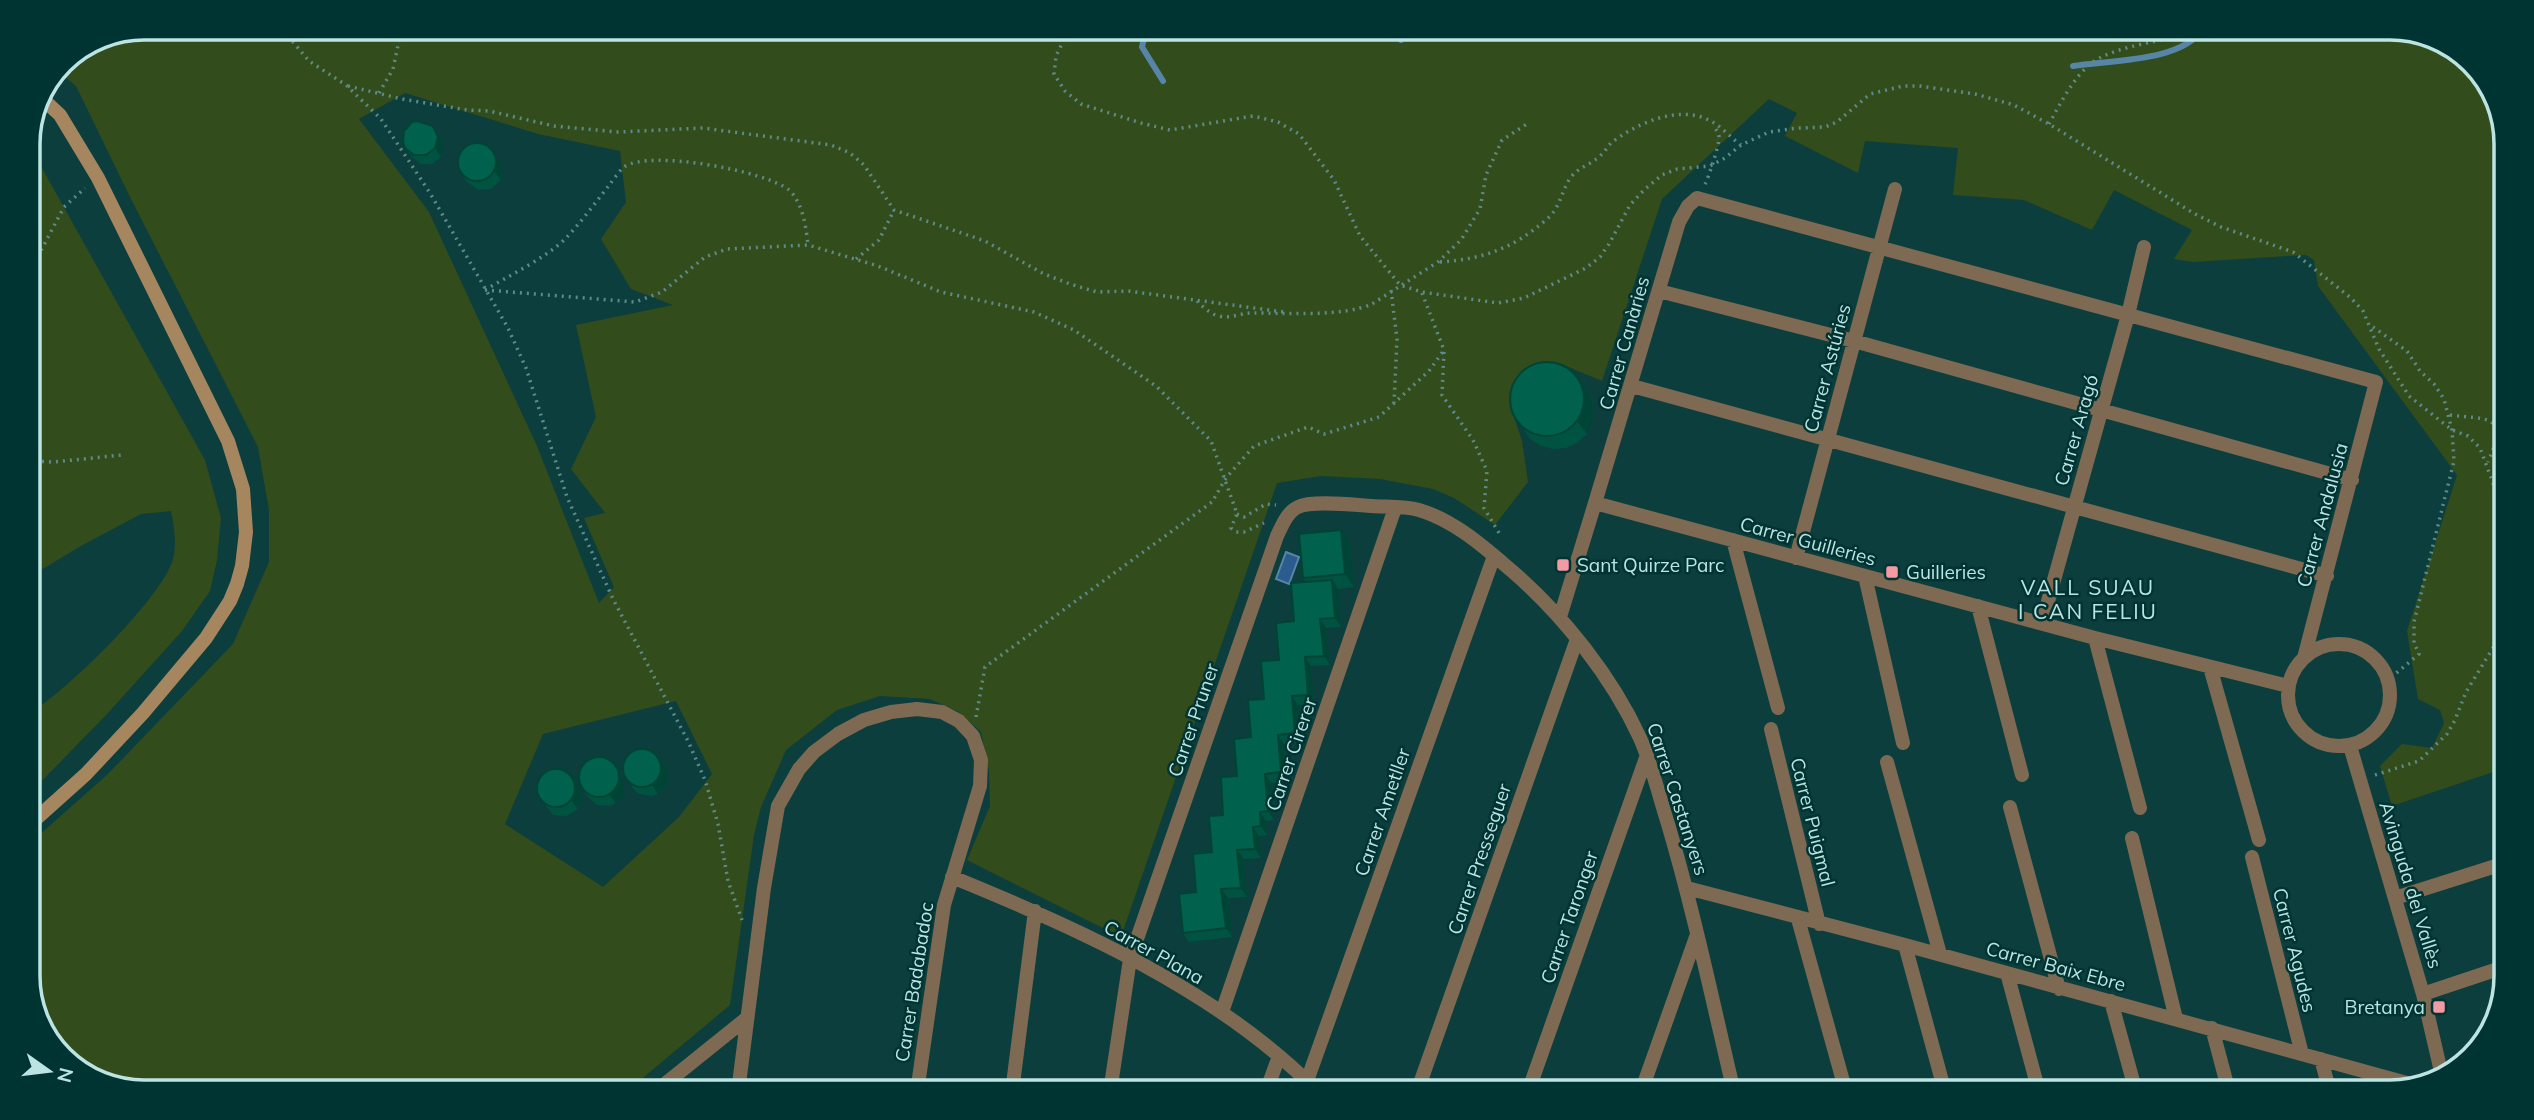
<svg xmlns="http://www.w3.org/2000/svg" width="2534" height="1120" viewBox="0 0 2534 1120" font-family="Mulish,sans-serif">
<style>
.green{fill:#334c1c;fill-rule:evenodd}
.water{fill:#2c5c8f;stroke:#5785a8;stroke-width:2}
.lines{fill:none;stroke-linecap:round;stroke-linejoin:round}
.stream{stroke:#5785a8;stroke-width:6}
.path{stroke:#5d8b89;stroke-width:3.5;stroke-dasharray:2 5;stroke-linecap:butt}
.street{stroke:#7e6a52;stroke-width:14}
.secondary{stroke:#a6865f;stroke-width:14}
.wall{fill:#005341}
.shaded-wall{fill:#004435}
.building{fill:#00614c;stroke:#004435;stroke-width:2}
.poi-dot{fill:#f49aa5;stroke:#003433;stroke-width:2.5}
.labels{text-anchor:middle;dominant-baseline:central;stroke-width:5;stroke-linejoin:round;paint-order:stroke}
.street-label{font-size:19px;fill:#bbe4e2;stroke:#003433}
.poi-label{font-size:19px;fill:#bbe4e2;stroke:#003433;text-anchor:start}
.neighbourhood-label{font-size:21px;letter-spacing:2px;fill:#bbe4e2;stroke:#003433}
.rim{fill:none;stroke:#bbe4e2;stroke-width:3.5}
</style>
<rect width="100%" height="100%" fill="#0c3e3d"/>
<!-- green -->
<path class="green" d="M2390,28L2435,37L2486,79L2506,137L2499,770L2392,806L2380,766L2402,744L2432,748L2444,723L2440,710L2418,699L2407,631L2457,475L2318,286L2314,260L2306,255L2193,262L2174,259L2192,230L2114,190L2092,230L2024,200L1953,195L1958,148L1865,141L1858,173L1785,136L1797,113L1769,99L1662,199L1602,381L1559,363L1529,378L1512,398L1513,414L1522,441L1528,482L1495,525L1454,498L1433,489L1380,479L1321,476L1277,483L1121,937L967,860L990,806L989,771L981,732L959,712L930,699L880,696L837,710L786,750L761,807L754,835L730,1005L626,1092H144L99,1083L48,1041L28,984V845L108,774L233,644L269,562V510L258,447L131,199L76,86L58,71L62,62L100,37ZM405,93L538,134L620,151L626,202L601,239L631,289L673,305L576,325L596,417L571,469L605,513L584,518L614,587L599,603L537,446L429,212L359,119ZM676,701L712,774L679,817L603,887L505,824L543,734Z
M28,143L205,460L221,518L217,560L210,591L182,631L107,714L28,795V714C63,695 163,597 173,559C177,543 174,526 171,511L141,514L79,547L28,578Z"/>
<!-- water -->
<path class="water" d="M1286,552L1299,557L1289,584L1276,579Z"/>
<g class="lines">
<!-- stream -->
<path class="stream" d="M1145,33L1142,47L1163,81
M1401,40L1403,32
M2073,66C2108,60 2183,62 2202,29"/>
<!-- path -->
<path class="path" d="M1067,33L1056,56L1054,74L1065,91L1081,104L1141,123L1170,130L1253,116L1278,122L1299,134L1334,180L1360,236L1400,285L1422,292L1498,303L1524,298L1586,268L1600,257L1609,244L1630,205L1644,190L1662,175L1677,169L1710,166L1725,158L1741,145L1769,132L1798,128L1825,127L1837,122L1870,94L1903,86H1919L1975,94L2014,105L2049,124L2195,214L2221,227L2293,252L2351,298L2363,311L2379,349L2409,396L2452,430L2468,436L2480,448L2493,483L2498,512L2502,556
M288,36L309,61L346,85L381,119L430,193L508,328L526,368L567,497L613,599L688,741L705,780L718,824L728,881L742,920
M348,86L402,99L467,110L489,111L554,126L618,132L703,128L831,145L850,153L864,165L894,210L985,241L1044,274L1070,284L1097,292L1128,291L1284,312
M379,93L393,69L400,36
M2049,124C2060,104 2072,80 2089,65C2110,47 2160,41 2187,35L2195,29
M1705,184C1708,179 1720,143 1719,137C1719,133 1716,130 1714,126
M856,259L879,240L894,210
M1440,262C1484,259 1514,248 1547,219C1561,207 1561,191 1571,177C1579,167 1592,164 1601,155C1605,152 1607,147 1611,143C1637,123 1679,104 1711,121C1722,127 1731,138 1741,145
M28,275L64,207L85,188
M485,290L635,302L662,292L705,257L727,249L808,245L878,266L941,292L1034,312L1074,330L1156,386L1211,441L1235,508L1237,514L1231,528L1236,532H1244L1264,523
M485,290C510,275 546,258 566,238C582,221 596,202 610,184C614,179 619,171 624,167C649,149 766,171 789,190C803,203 806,227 808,245
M1391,290L1397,339L1394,403
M1422,293L1444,350L1442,395L1473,440L1487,471L1484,508L1499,533L1496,536
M1197,301C1203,307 1210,314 1219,316C1231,319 1240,313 1252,313C1284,313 1344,317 1372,304L1438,262L1461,240L1480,209L1486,175L1502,140L1527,124
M2373,327L2407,351L2420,371L2434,384L2444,399L2452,430L2454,461L2414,622V643L2419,654L2388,680
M2450,415C2485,420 2510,412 2488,462
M28,461L54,462L122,455
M1237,514L1244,517L1266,504L1276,505
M976,717L985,667L1212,502L1226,478L1254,446L1308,427L1324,434L1379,417L1429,371L1444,350
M2375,775L2419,761L2447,734L2455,720L2466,692L2496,643L2501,629"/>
<!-- street -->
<path class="street" d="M1659,291L1854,341L2352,480
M1632,386L2327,576
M1595,503L1679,222L1688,206L1697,198L2376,382L2304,658
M1733,540L1778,708
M1796,558L1895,189
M1865,576L1903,743
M1978,606L2022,775
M1560,617L1595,503L2095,638L2288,686
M2042,623L2128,315L2144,247
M2095,638L2140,808
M2288 695a51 51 0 1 1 102 0a51 51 0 1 1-102 0Z
M2210,667L2259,840
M1771,729L1819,924
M2350,746L2423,994L2442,1076
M1887,762L1940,954
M2010,807L2059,989
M2132,838L2176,1019
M2252,857L2302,1054
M952,877C1080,929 1220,992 1318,1092
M1687,888L1905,945L2414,1085
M2395,898L2499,865
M1798,919L1846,1092
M1905,945L1945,1092
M2007,973L2039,1092
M2423,994L2498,969
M2111,1001L2136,1092
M1222,1012L1395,508
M2212,1028L2229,1092
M2321,1059L2330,1092
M1307,1081L1494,556
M655,1092L747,1018
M738,1092L764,888L778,806L799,769L814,752L838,734L864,720L891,712L917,709L942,712L959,721L973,736L981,760L980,786L944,905L917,1092
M1012,1092L1035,911
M1110,1092L1130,959L1277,536C1282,526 1287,512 1298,507C1312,500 1355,505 1372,506C1387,507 1405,506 1419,510C1454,520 1485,548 1512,571C1563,615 1612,677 1640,738C1652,765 1659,796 1668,824C1694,912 1713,1003 1734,1092
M1266,1092L1279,1056
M1417,1092L1577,639
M1528,1092L1647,755
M1641,1092L1696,937"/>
<!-- secondary -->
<path class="secondary" d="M28,826L86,774L143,713L206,638L230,601L237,584L242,566L246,532L243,489L228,441L98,178L60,115L45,101"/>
</g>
<!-- wall -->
<path class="wall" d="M433,126L439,135L444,146L441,157L432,164H421L412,157L405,148Z
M490,147L502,167L501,180L491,189L478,190L467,182L461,173Z
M1576,375L1591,398L1594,410L1592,423L1587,434L1577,443L1566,448L1553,449L1541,446L1530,439L1514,415Z
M1350,543L1354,587L1338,589L1341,627L1326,628L1330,665L1311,666L1314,704L1298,705L1302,742L1284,744L1287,781L1271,783L1274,820L1266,821L1267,835L1259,836L1261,858L1244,859L1247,897L1228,898L1232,937L1189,942L1183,933L1264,699L1294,621L1306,582L1303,578Z
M659,757L668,772L667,785L658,794L652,796L639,794L634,790L628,781Z
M621,775L624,781V794L616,803L610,806L597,805L587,796L581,787Z
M581,791V803L578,809L567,816L553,815L538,796Z"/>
<!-- shaded-wall -->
<path class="shaded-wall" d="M433,126L439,135L444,146L441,157L435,148Z
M490,147L502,167L501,180L494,171Z
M1576,375L1591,398L1594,410L1592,423L1587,434L1577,421Z
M1341,530L1350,543L1354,587L1345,574Z
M1332,580L1338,589L1341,627L1335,618Z
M1320,619L1326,628L1330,665L1324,656Z
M1305,657L1311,666L1314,704L1308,695Z
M1292,696L1298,705L1302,742L1295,733Z
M1278,735L1284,744L1287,781L1281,772Z
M659,757L668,772L667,785L658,794L652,785Z
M615,766L624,781V794L616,803L609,794Z
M1265,774L1271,783L1274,820L1268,811Z
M575,782L581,791V803L578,809L571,800Z
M1260,812L1266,821L1267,835L1261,826Z
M1253,827L1259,836L1261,858L1255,849Z
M1237,850L1244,859L1247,897L1241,888Z
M1221,889L1228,898L1232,937L1226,928Z"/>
<!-- building -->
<path class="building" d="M417,121L433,126L438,137L435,148L426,155H414L405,148L403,142L404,131L412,122Z
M458 162a19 19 0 1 1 38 0a19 19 0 1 1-38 0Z
M1510 399a37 37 0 1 1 74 0a37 37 0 1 1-74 0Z
M1341,530L1345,574L1303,578L1299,534Z
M1332,580L1335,618L1320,619L1324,656L1305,657L1308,695L1292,696L1295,733L1278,735L1281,772L1265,774L1268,811L1260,812L1261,826L1253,827L1255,849L1237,850L1241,888L1221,889L1226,928L1183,933L1179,894L1196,892L1193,854L1212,852L1209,816L1223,815L1221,777L1237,776L1234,739L1251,737L1248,700L1264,699L1261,661L1279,660L1276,623L1294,621L1291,583Z
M623 768a19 19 0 1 1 38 0a19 19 0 1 1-38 0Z
M579 777a20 20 0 1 1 40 0a20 20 0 1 1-40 0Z
M537 788a19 19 0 1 1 38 0a19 19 0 1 1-38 0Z"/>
<!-- markers -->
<g class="poi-dot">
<rect x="1556" y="558" width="14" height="14" rx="3.5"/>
<rect x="1885" y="565" width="14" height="14" rx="3.5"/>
<rect x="2432" y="1000" width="14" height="14" rx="3.5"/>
</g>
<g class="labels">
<!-- street labels -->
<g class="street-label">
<text transform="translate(1624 343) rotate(-74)">Carrer Canàries</text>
<text transform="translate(1827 368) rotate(-75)">Carrer Astúries</text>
<text transform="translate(2076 430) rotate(-74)">Carrer Aragó</text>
<text transform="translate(2322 515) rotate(-75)">Carrer Andalusia</text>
<text transform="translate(1808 541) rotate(15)">Carrer Guilleries</text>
<text transform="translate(1193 720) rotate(-71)">Carrer Pruner</text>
<text transform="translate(1291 754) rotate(-71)">Carrer Cirerer</text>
<text transform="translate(1678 799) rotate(72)">Carrer Castanyers</text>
<text transform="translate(1382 812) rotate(-71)">Carrer Ametller</text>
<text transform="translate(1813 822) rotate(76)">Carrer Puigmal</text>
<text transform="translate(1479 859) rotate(-71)">Carrer Presseguer</text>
<text transform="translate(2411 885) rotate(73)">Avinguda del Vallès</text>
<text transform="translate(1569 917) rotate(-71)">Carrer Taronger</text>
<text transform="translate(2295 950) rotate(76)">Carrer Agudes</text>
<text transform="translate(1154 952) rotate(29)">Carrer Plana</text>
<text transform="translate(2056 966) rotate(15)">Carrer Baix Ebre</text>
<text transform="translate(914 982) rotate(-81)">Carrer Badabadoc</text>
</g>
<!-- poi labels -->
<g class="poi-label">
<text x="1577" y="565">Sant Quirze Parc</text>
<text x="1906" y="572">Guilleries</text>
<text x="2425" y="1007" text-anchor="end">Bretanya</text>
</g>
<!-- neighbourhood labels -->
<g class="neighbourhood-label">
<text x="2088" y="587">VALL SUAU<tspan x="2088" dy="24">I CAN FELIU</tspan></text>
</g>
</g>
<!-- crop -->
<path d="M0 0H2534V1120H0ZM144 40H2390A104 104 0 0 1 2494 144V976A104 104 0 0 1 2390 1080H144A104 104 0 0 1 40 976V144A104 104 0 0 1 144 40Z" fill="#003433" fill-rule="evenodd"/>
<path class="rim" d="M144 40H2390A104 104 0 0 1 2494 144V976A104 104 0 0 1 2390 1080H144A104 104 0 0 1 40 976V144A104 104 0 0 1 144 40Z"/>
<!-- north arrow -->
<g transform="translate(49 1071) rotate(104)" stroke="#003433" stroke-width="5" paint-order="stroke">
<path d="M0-5L12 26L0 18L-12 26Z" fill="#bbe4e2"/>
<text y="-10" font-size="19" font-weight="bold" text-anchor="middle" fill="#bbe4e2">N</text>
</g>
</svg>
